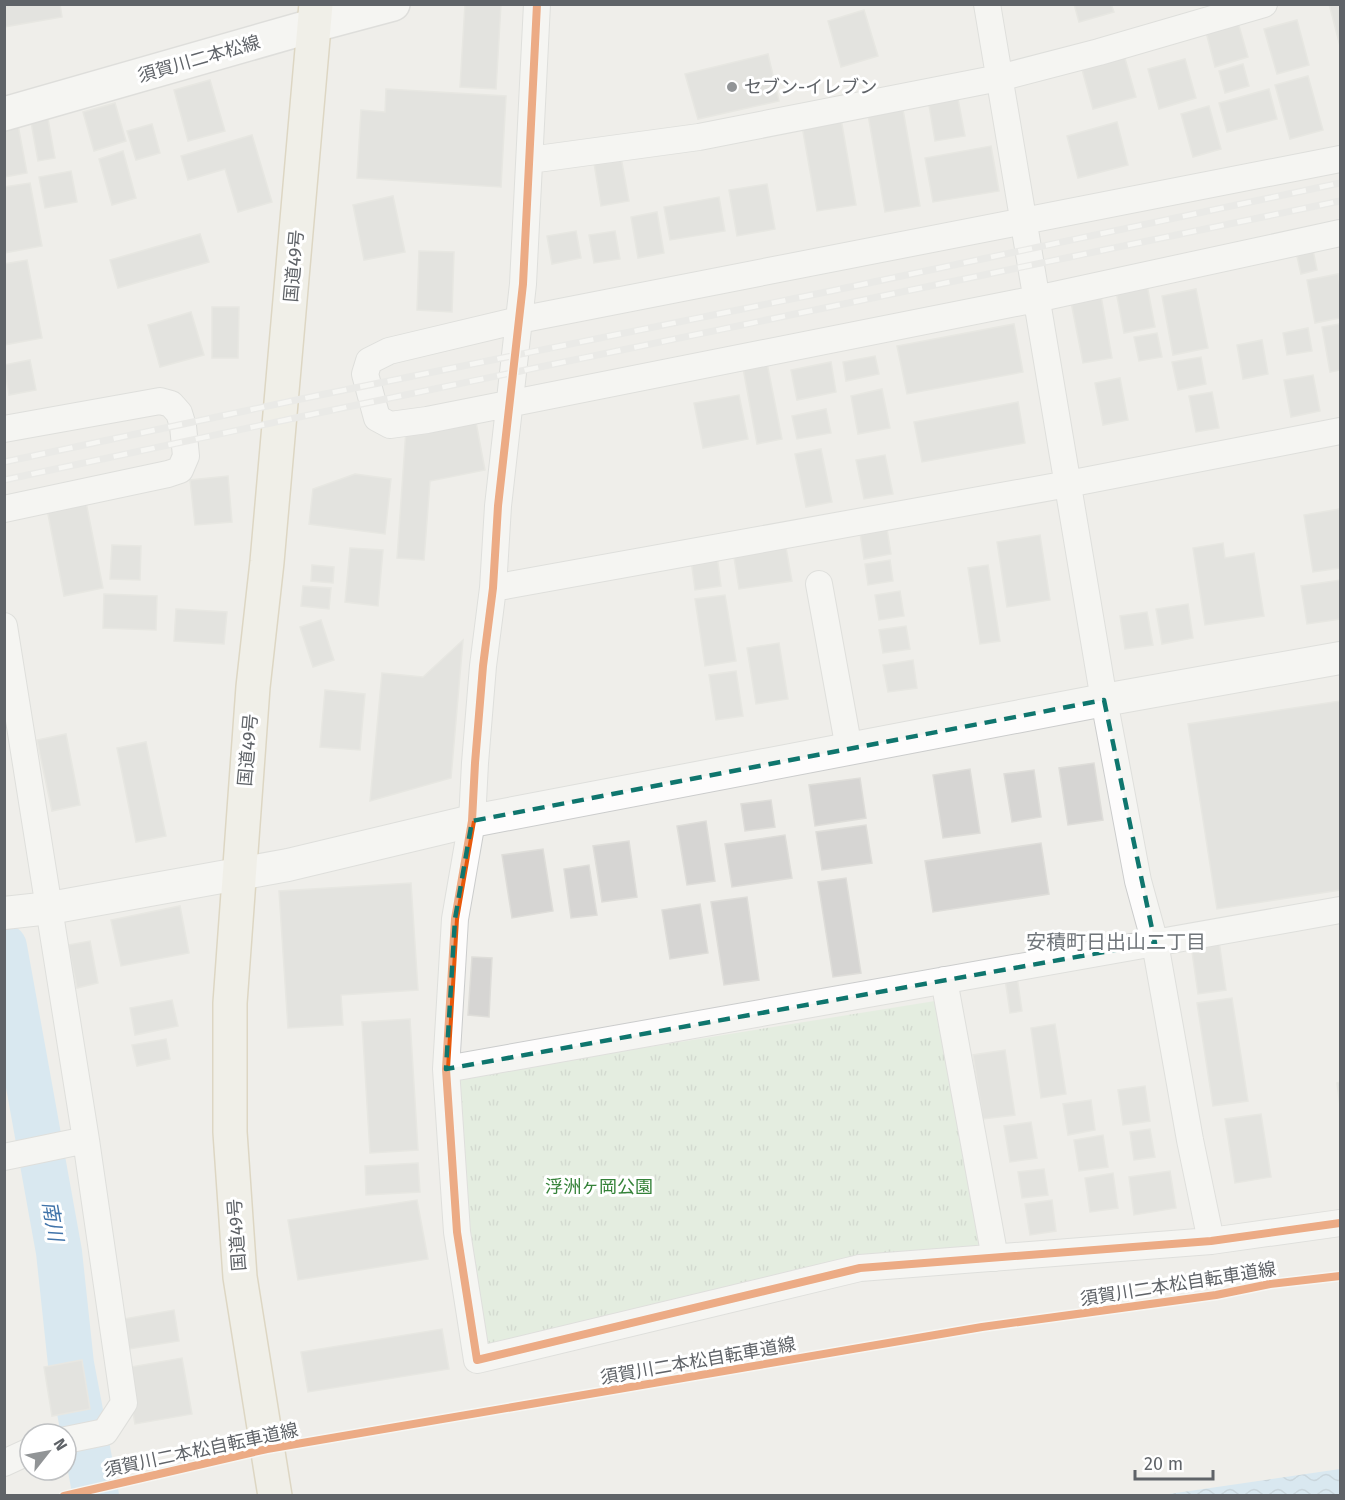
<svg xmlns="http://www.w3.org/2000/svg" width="1345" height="1500" viewBox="0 0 1345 1500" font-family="'Fira Sans','Noto Sans JP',sans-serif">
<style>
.park{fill:url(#park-tufts)}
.water{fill:url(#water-waves)}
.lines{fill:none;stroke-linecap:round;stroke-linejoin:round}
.river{stroke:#bfe0f9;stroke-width:46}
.building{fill:#d6d5d3;stroke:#deddd9;stroke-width:1.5}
.minor-casing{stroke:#cbcccc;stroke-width:28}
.tertiary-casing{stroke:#cbcccc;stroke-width:34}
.secondary-casing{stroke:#cacacb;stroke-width:36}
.trunk-casing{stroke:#c8b996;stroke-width:36}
.minor{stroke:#fdfcfc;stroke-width:26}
.tertiary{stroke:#fdfcfc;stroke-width:32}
.secondary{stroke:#fdfcfc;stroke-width:33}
.trunk{stroke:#f2f0e6;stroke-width:33}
.rail-casing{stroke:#e4e4e4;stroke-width:7}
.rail{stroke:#fff;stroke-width:4.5;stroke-dasharray:14;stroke-linecap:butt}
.cycleway-casing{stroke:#fff;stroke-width:11}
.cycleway{stroke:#e8590c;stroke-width:8}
.marked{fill:none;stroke:#0f766e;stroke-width:4.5;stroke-dasharray:12 8;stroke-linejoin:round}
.poi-dot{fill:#919496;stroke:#fff;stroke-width:2}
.labels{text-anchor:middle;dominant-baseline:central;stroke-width:6;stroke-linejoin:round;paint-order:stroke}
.street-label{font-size:18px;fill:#5f6368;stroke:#fff}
.poi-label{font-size:18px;fill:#5f6368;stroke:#fff;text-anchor:start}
.park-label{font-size:18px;fill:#348238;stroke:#fff}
.neighbourhood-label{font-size:20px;fill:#70757a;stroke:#fff}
.water-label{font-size:20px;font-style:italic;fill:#4174aa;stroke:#fff}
</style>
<defs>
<pattern id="park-tufts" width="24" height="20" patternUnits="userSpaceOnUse" patternTransform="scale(1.5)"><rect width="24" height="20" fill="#d8ebd6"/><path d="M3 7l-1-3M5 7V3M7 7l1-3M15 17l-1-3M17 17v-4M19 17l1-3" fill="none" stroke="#b2c2b1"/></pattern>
<pattern id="water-waves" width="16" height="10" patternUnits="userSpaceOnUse" patternTransform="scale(1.5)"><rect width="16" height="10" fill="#bfe0f9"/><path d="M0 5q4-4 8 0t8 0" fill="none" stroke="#9eb9cd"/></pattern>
</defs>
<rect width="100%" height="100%" fill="#efeeea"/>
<!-- park -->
<path class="park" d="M935,1001L979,1246L483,1348L455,1078Z"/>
<!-- water -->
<path class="water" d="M1340,1469V1495H1162Z"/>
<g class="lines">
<!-- river -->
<path class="river" d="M4,947L59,1252L71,1364L96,1496"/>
</g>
<!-- building -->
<path class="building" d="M4,4H60L62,17L4,27Z
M465,4H501L496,89L460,87Z
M1074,4H1111L1114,12L1079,22Z
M1329,4H1340V46Z
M864,10L878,56L841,67L828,21Z
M1237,19L1248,57L1215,67L1205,28Z
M1297,20L1309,65L1277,74L1264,29Z
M768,54L779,101L698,119L685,74Z
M1124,55L1136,97L1093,109L1081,66Z
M1185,59L1196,98L1159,109L1148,69Z
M1243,64L1249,86L1225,93L1219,71Z
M1308,76L1323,130L1290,139L1275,85Z
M210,80L225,131L188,141L174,90Z
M386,89L506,96L501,187L357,178L361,110L385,112Z
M1269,89L1277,119L1227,132L1219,103Z
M958,99L965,136L935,141L929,105Z
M115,103L126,141L94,151L83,112Z
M902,104L920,206L885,212L867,109Z
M1209,106L1221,149L1193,157L1181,114Z
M48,119L55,158L38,161L31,122Z
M841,119L856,205L817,211L802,126Z
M1117,122L1128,165L1078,178L1067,136Z
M152,124L160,153L136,160L127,131Z
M18,125L27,173L4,177V128Z
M252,135L272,202L238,212L225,169L188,180L181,156Z
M991,146L999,191L933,202L925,158Z
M123,151L136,198L112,205L99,159Z
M620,152L629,201L601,206L593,157Z
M71,171L77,202L45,208L39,177Z
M30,183L42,246L4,253V187Z
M767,184L775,229L737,236L729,190Z
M393,196L405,252L364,260L353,205Z
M719,197L725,231L670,240L664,207Z
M657,212L664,253L638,258L631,217Z
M576,231L581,258L552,264L547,236Z
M615,231L620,259L594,263L589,235Z
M200,234L209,262L118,288L110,260Z
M1313,250L1317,270L1301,274L1296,252Z
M419,251L454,252L452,312L417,310Z
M27,260L42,338L4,345V264Z
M1338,274L1340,287V318L1315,323L1307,280Z
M1147,285L1155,327L1124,333L1116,291Z
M1196,289L1208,348L1173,355L1162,296Z
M1101,296L1112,358L1083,363L1071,302Z
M212,307H239L238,358H212Z
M191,312L204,355L160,367L148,325Z
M1014,324L1023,372L907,394L897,346Z
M1340,324V370L1330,372L1322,327Z
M1308,328L1312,351L1287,355L1283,333Z
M1157,333L1162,357L1139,361L1134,337Z
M1262,340L1268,374L1243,379L1237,345Z
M875,356L879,374L846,381L843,362Z
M1201,357L1206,384L1178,390L1172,362Z
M30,360L36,390L9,395L4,365Z
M831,362L836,392L797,400L791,370Z
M767,363L782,439L757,444L743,368Z
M1313,375L1320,411L1291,417L1284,380Z
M1120,378L1128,420L1103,425L1095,383Z
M882,389L890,428L858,434L851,396Z
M1212,392L1219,428L1196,432L1189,396Z
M739,395L748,439L703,448L694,403Z
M1018,402L1025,443L922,462L914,422Z
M826,409L831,433L797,439L792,416Z
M475,417L485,470L430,481L424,560L397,558L406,430Z
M821,449L832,502L806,507L795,454Z
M885,455L893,494L864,499L856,460Z
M355,474L391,479L385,534L309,524L313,489Z
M228,476L232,522L195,525L190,480Z
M86,502L103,588L64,596L47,509Z
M1340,509V568L1313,572L1304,515Z
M887,529L891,554L864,559L860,533Z
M1040,535L1050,600L1007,607L997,542Z
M785,542L792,581L739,589L733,551Z
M1223,543L1225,558L1254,553L1264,616L1205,625L1193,548Z
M112,545L141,546L140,580L110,579Z
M350,548L383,550L378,606L345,602Z
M717,556L721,586L695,590L691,560Z
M890,560L893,581L868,585L865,564Z
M312,565L334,567L333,583L311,581Z
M988,565L1000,641L980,644L968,568Z
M1340,580V619L1307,624L1301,586Z
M303,586L331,588L329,609L301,606Z
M900,591L904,616L879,620L875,595Z
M104,594L157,596L156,630L103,628Z
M725,595L736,661L705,666L695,599Z
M1188,604L1193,638L1162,644L1156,609Z
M176,609L227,612L224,644L174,641Z
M1147,612L1153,645L1125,649L1120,616Z
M321,620L334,660L313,667L300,627Z
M906,626L910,649L883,653L879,630Z
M463,640L451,778L370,801L382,673L423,677Z
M779,643L788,699L756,704L747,648Z
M913,660L917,688L888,692L883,665Z
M736,671L743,716L716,720L709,675Z
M325,690L365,694L360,750L320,747Z
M1340,701V890L1217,909L1188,724Z
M66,734L80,805L52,811L37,740Z
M146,742L166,836L136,842L117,748Z
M1094,763L1103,820L1068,825L1059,768Z
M970,769L980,833L943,838L933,775Z
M1034,770L1041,817L1012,822L1004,774Z
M860,778L866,818L815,826L809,785Z
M771,800L775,827L745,831L741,804Z
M706,821L715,881L687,885L677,826Z
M866,825L872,863L822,870L816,832Z
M785,835L792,878L732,887L725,844Z
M629,841L637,897L602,902L593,846Z
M1041,843L1049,894L933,912L925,861Z
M543,849L553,911L512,918L502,855Z
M589,865L597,915L571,918L564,869Z
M846,878L861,973L833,977L818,882Z
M411,883L418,990L341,995L343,1025L288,1028L279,891Z
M747,897L759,980L724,985L711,902Z
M700,904L708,953L670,959L662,910Z
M180,906L189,953L121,966L111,920Z
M90,941L98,983L77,988L68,945Z
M1219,941L1226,990L1198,994L1191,945Z
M472,957L492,958L489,1017L468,1015Z
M1017,977L1022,1011L1010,1013L1005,979Z
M1232,998L1248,1101L1213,1106L1197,1003Z
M172,1000L178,1026L135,1035L130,1008Z
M410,1019L418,1150L370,1153L362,1022Z
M1055,1024L1066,1094L1041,1098L1031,1028Z
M166,1039L170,1059L137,1066L132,1045Z
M1005,1050L1015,1115L983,1119L973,1055Z
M1340,1082V1106L1337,1083Z
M1145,1086L1150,1121L1123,1125L1118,1090Z
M1091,1100L1095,1130L1068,1135L1063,1104Z
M1261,1114L1271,1177L1235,1183L1225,1119Z
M1031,1122L1037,1158L1010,1162L1004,1126Z
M1150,1129L1155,1157L1134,1160L1130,1132Z
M1103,1135L1108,1167L1079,1171L1074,1140Z
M418,1163L420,1192L366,1195L365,1166Z
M1044,1169L1048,1195L1022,1198L1018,1172Z
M1170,1171L1176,1208L1134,1215L1129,1177Z
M1113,1173L1118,1208L1090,1212L1085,1178Z
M417,1200L428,1259L298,1280L288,1220Z
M1052,1200L1056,1231L1030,1235L1025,1204Z
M174,1310L179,1341L123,1350L118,1320Z
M442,1329L449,1369L308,1392L301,1352Z
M182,1358L192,1414L135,1424L125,1368Z
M82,1360L90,1409L52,1416L44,1367Z"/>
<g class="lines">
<!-- minor casing -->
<g class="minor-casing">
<path id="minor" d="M537,4L523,284L498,506L493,588L483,666L475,763L472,821L455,919L446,1069L457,1232L477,1360L860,1268L1211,1241L1340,1223
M987,4L1104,700L1138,881L1155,943L1190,1140L1211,1241
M1340,159L519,320L389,351L369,361L365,374L377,418L390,425L427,420L1036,299L1340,233
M530,160L699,137L999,78L1099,52L1264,4
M4,429L160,401L171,404L179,413L183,426L186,456L180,470L168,474L4,509
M819,584L849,749
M493,588L1068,484L1340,431
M4,626L86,1140L124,1403L105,1432L66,1440
M944,980L995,1258
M446,1069L1340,910
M4,1157L86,1140
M4,1463L30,1451"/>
</g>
<!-- tertiary casing -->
<g class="tertiary-casing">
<path id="tertiary" d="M4,913L50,908L288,865L472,821L1104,700L1340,658"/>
</g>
<!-- secondary casing -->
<g class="secondary-casing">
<path id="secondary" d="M4,114L315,25L393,4"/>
</g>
<!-- trunk casing -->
<g class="trunk-casing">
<path id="trunk" d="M275,1496L240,1277L230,1132V1003L253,687L267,562L316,4"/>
</g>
<!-- minor -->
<use href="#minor" class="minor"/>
<!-- tertiary -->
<use href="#tertiary" class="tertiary"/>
<!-- secondary -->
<use href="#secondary" class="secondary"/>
<!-- trunk -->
<use href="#trunk" class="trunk"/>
<!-- rail casing -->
<g class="rail-casing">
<path id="rail" d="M4,462L320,395L831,291L1340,183
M4,480L323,412L1340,201"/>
</g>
<!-- rail -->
<use href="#rail" class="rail"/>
<!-- cycleway casing -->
<g class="cycleway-casing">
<path id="cycleway" d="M537,4L523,284L498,506L493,588L483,666L475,763L472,821L455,919L446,1069L457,1232L477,1360L860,1268L1211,1241L1340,1223
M64,1496L267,1449L982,1327L1216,1295L1270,1284L1340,1276"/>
</g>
<!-- cycleway -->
<use href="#cycleway" class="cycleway"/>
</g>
<!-- marked area -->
<path d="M0 0H1345V1500H0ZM1104,700L1155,943L446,1069L455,919L472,821Z" fill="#efeeea" fill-opacity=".55" fill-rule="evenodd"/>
<path class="marked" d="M1104,700L1155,943L446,1069L455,919L472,821Z"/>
<!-- markers -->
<circle class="poi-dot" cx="732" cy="87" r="6"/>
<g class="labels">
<!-- street labels -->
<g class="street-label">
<text transform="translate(199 59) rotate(-16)">須賀川二本松線</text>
<text transform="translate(294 266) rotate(-85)">国道49号</text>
<text transform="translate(248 750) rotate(-85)">国道49号</text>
<text transform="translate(237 1235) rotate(-94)">国道49号</text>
<text transform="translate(1178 1284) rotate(-9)">須賀川二本松自転車道線</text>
<text transform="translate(698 1361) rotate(-10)">須賀川二本松自転車道線</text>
<text transform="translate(201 1450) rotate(-12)">須賀川二本松自転車道線</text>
</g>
<!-- poi labels -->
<g class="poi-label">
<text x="744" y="87">セブン-イレブン</text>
</g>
<!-- park labels -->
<g class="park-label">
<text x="599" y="1187">浮洲ヶ岡公園</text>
</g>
<!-- neighbourhood labels -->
<g class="neighbourhood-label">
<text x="1116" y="942">安積町日出山二丁目</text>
</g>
<!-- water labels -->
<g class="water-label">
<text transform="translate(53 1221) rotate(80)">南川</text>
</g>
</g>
<!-- border -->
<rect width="1345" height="1500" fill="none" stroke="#5f6368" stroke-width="12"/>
<!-- north arrow -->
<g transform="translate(48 1452) rotate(59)"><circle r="28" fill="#ffffff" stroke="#bfc1c3" stroke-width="1.5"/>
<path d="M0-4.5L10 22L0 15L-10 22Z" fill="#919496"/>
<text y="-9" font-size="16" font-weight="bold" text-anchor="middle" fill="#5f6368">N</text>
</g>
<!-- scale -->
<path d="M1135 1470v9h78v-9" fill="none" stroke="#5f6368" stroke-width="3"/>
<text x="1144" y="1470" font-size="18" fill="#5f6368" stroke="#ffffff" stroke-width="4.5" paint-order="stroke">20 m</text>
</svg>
